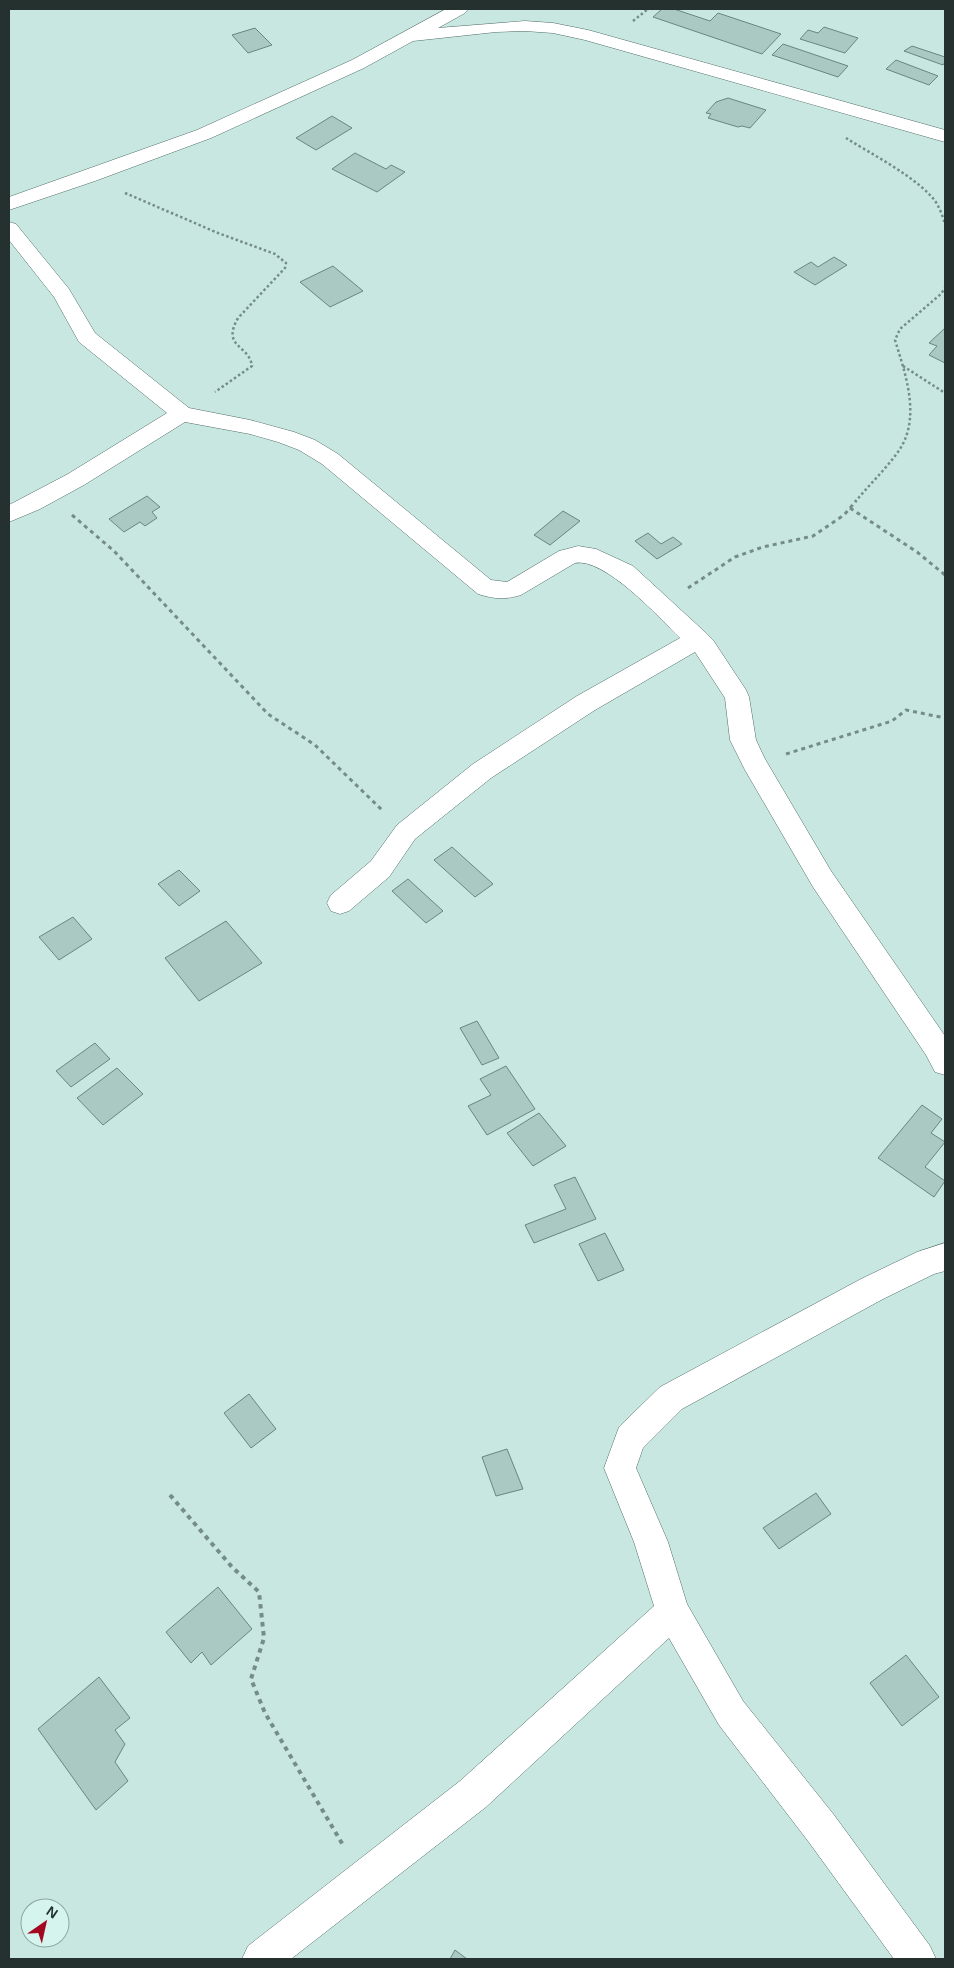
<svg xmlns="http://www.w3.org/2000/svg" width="954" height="1968" viewBox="0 0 954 1968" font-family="Arial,sans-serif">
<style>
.building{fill:#aac9c3;stroke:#698681}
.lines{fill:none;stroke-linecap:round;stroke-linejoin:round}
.minor-casing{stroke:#516d68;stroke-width:1}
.path-far2{stroke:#768c88;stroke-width:2.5;stroke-dasharray:2.5 2.5;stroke-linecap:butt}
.path-far1{stroke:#768c88;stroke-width:3;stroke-dasharray:4 4;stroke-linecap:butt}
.path{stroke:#768c88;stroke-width:4;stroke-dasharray:4.5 4.5;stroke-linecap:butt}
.minor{fill:#fff;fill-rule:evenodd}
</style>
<rect width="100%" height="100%" fill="#c8e7e1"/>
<!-- building -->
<path class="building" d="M662,9H674L710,21L718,13L781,34L762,54L653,17Z
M824,27L858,38L845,53L800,39L808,30L818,33Z
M255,28L272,45L248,53L232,35Z
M783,44L848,66L838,77L772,55Z
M912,46L945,57V62L943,65L904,51Z
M896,60L938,76L929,85L886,69Z
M728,98L766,110L750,128L742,126L738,127L708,118L711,114L706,113L716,102Z
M332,116L352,128L316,150L296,138Z
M355,153L386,169L391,165L405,172L377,192L332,169Z
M834,257L847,265L815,285L794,272L811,262L818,267Z
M333,266L363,291L330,307L300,282Z
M945,328V363L929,355L937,346L929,343Z
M147,496L160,507L152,512L157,518L145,526L140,522L124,532L109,519Z
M563,511L580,521L550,545L534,535Z
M648,533L661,544L673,537L682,544L657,559L635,541Z
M452,847L493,884L475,897L434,860Z
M179,870L200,891L179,906L158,884Z
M408,879L443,911L426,923L392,891Z
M73,917L92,939L59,960L39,937Z
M226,921L262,963L199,1001L165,958Z
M477,1021L499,1058L482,1065L460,1028Z
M95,1043L110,1059L71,1087L56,1071Z
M506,1066L535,1109L487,1135L468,1106L491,1095L480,1079Z
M117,1068L143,1094L103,1125L77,1098Z
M922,1105L942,1119L931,1133L945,1142L925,1167L945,1181L934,1197L878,1158Z
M539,1113L566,1146L533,1166L507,1133Z
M575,1177L596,1219L534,1243L525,1225L566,1209L554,1185Z
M605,1233L624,1270L598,1281L579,1244Z
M249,1394L276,1429L251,1448L224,1413Z
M507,1449L523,1489L496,1496L482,1457Z
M816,1493L831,1514L779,1549L763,1528Z
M218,1587L252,1629L211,1665L202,1652L191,1663L166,1632Z
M906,1655L939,1697L902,1726L870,1683Z
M99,1677L130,1718L115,1730L125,1744L115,1762L128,1781L96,1810L38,1729Z
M455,1950L467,1959H450Z"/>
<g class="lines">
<!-- minor casing -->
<g class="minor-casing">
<path id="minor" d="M446,9H468L465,13L438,28L525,21L553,23L588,30L945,130V142L585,40L553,33L525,31L496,32L413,41L364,68L211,138L95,181L9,210V197L197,130L352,60Z
M9,222L16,224L69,289L95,333L189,408L250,420L294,432L315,440L338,454L491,580L507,582L559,551L567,549L578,546L596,549L633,566L706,633L713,640L746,690L749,697L756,740L765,759L831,871L945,1036V1075L935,1072L926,1055L813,887L745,770L730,740L725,698L695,652L595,710L491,778L415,839L389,877L349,911L340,914L331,911L327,903L331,895L371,861L397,825L473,764L577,696L680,638C660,618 604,557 575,563L521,595C505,600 494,599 478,594L322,464L299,450L278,442L250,434L185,422L84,485L40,509L9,522V505L68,474L167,413L79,342L54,297L9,240Z
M945,1243V1271L934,1274L883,1299L682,1409L643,1448L636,1468L668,1542L687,1604L743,1701L834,1815L930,1946L936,1959H894L808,1841L719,1725L669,1638L486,1807L291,1959H242L248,1946L460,1781L654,1606L634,1542L604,1468L619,1427L660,1387L861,1279L917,1252Z"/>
</g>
<!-- path-far2 -->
<path class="path-far2" d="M633,21L648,9
M846,138C873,155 909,173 931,196C938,203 942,214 945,224
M125,193L218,233L275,254L286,263L285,268L238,318C221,348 249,344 252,366L215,392
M903,366L945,393
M855,502C869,485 887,468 900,449C921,416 905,373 895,340L900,329L941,294L945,288"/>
<!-- path-far1 -->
<path class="path-far1" d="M850,508L917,552L945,575
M72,515L114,551L268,714L315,745L383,811
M688,588L735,557L763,547L813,536L844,515L856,501
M786,754L892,721L906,710L945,718"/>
<!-- path -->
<path class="path" d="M170,1495L232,1567L259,1592L264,1638L251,1679L265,1713L343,1845"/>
<!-- minor -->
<use href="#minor" class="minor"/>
</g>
<!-- border -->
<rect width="954" height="1968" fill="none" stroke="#24312e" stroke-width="20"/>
<!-- north arrow -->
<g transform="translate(45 1923) rotate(34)"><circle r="24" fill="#d5f4ee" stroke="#8ea6a1"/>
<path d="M0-4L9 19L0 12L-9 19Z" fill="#a40821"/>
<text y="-8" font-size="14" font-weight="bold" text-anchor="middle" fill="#24312e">N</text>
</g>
</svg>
